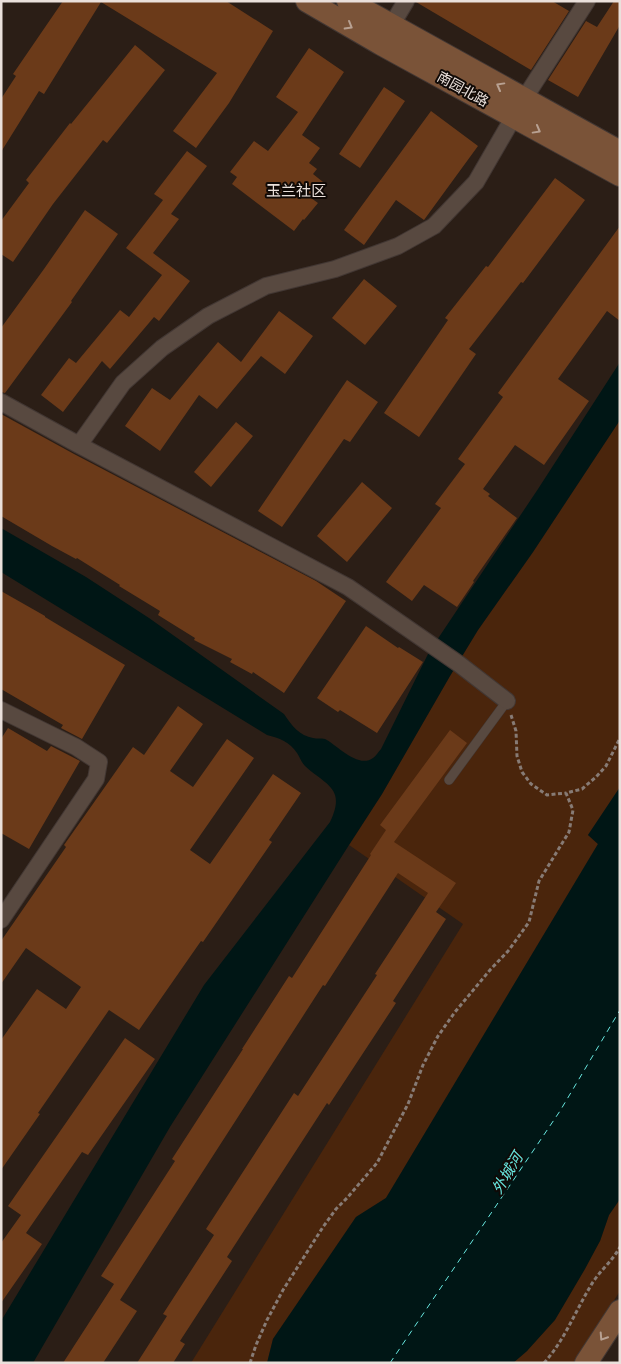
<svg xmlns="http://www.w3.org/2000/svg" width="621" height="1364" viewBox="0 0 621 1364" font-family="'Public Sans','Noto Sans SC',sans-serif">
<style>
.green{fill:#4a250c}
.water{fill:#001615}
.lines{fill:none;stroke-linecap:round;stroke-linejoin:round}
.ferry{stroke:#68e7e0;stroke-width:1;stroke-dasharray:6 5;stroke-linecap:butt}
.building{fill:#6b3a19}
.service-casing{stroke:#423733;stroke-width:10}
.minor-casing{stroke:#423733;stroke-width:18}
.secondary-casing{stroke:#423733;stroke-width:24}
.path{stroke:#877b75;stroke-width:3;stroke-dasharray:4 2.5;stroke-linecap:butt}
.service{stroke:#584940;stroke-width:9}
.minor{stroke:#584940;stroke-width:16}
.secondary{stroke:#7a5338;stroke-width:22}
.oneway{stroke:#b8a192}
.labels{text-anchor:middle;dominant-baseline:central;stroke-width:4;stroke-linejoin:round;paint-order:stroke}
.street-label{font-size:14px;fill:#eae0db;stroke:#0f0906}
.neighbourhood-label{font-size:15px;fill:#eae0db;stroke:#0f0906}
.water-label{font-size:15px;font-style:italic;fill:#68e7e0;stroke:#0f0906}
</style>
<rect width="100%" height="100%" fill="#2b1e16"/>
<!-- green -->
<path class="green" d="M620,420V787L588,835L598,844L386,1198L356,1217L273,1339L267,1363H191L463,924L349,845L382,794L450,676L478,630L533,552Z
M620,1199V1291L574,1363H513L527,1351L600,1241L609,1215Z"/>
<!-- water -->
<path class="water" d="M620,362V420L533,552L478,630L450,676L382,794L349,845L170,1127L33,1363H1V1321L204,985L330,822C346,788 327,786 305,766C301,762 300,757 297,753C290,742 279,738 267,735L1,572V528L86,577L149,618L284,714C291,725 300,736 313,738C317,739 321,738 325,739C337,745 358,769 373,758C376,756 378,752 381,749L429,652L538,489Z
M620,787V1199L609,1215L600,1241L585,1269L555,1320L527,1351L513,1363H267L273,1339L356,1217L386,1198L598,844L588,835Z"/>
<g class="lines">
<!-- ferry -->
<path class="ferry" d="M390,1363L560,1111L620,1010"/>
</g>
<!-- building -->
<path class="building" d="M63,1H226L273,31L229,103L196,148L173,131L217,73L101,2L44,94L39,91L1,152V99L16,76L13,74Z
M416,1H552L569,11L531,70L416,2Z
M614,1H620V25L578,97L548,80L586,21L597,27Z
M135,45L165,70L107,143L103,140L53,204L13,262L1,254V221L29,183L26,180L70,123L71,124Z
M309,48L344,72L302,135L320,148L309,163L317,169L313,174L323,182L311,198L318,203L304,220L303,219L294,231L232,184L237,177L230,172L254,141L268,151L298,112L276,97Z
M384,87L405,101L360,168L339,154Z
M431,111L478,146L424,220L396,200L364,245L344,230Z
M187,151L207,166L171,214L179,219L153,253L190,281L159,321L154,317L110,369L102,361L63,412L41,395L69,358L76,363L120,310L129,317L162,275L126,248L163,200L154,194Z
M555,178L585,200L523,283L521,282L469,349L476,354L419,437L384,413L448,320L445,318L486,266L488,267Z
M85,210L118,234L71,301L72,302L5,393L1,392V328L44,269Z
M620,226V321L607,311L558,379L589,401L544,465L515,445L483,489L490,494L488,496L517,518L473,581L474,582L457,607L424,585L412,601L386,582L441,508L435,504L465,464L458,459L503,397L498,393Z
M364,279L397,306L365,345L332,318Z
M279,311L313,336L285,374L261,356L217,409L199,395L160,451L125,426L152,388L170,400L218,342L241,362Z
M347,380L378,402L350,442L344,439L282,527L258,511Z
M1,414L74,454L316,581L346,601L284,693L253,672L252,674L230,662L232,659L194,640L195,638L158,615L160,611L119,586L120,585L77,558L76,559L52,546L1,516Z
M236,422L253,436L211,487L194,472Z
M362,482L392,508L347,562L317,536Z
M1,591L45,616V617L125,665L82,739L61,728L63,725L1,689Z
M366,626L398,648L399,647L423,662L377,733L340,710L338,712L317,698Z
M178,706L203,724L170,771L193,787L227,739L254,758L190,850L210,864L273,774L301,793L269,840L272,842L203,942L201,941L139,1030L109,1010L38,1113L40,1114L1,1170V1040L37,989L66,1009L81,987L26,948L1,984V941L66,847L64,845L133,747L144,755Z
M8,728L47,751L51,746L80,761L29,849L1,833V739Z
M450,730L467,743L394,842L456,883L436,912L446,919L393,1001L396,1003L329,1105L327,1103L227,1257L232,1261L180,1341L185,1344L173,1363H137L167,1316L163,1314L214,1235L206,1229L294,1093L298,1096L377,975L375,974L428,893L398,873L325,986L323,985L120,1300L137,1311L103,1363H63L114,1284L101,1276L175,1161L172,1159L243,1049H242L289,976L292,978L371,855L370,854L386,830L380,825Z
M125,1038L155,1059L88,1155L82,1152L26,1233L42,1244L1,1303V1243L21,1215L8,1206Z"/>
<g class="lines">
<!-- service casing -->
<g class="service-casing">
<path id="service" d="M449,780L507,701"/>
</g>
<!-- minor casing -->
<g class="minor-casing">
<path id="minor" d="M391,26L406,1
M1,402L79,445L123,383L162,348L208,316L266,286L335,269L398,246L434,226L476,182L524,99L587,1
M79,445L348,587L459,664L507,701
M1,710L76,747L99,762L96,779L1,920"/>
</g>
<!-- secondary casing -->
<g class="secondary-casing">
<path id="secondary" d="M307,1L381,44L620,175
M348,1L620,152
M586,1363L620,1311"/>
</g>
<!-- path -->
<path class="path" d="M511,715L516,731L517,756L522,772L531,784L547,795L566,793
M250,1363L256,1345L267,1320L283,1290L323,1227L336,1209L347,1198L377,1163L408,1104L423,1065L438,1036L455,1012L490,970L509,950L529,922L539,881L569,832L573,810L566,793L582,789L596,777L606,766L620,738
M544,1363C564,1341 575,1312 590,1287C598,1272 612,1262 620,1247"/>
<!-- service -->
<use href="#service" class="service"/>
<!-- minor -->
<use href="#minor" class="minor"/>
<!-- secondary -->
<use href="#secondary" class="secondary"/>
</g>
<!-- one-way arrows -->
<defs><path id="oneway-chevron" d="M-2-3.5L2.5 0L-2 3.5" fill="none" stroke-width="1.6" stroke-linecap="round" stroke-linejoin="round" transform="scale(1.25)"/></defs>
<g class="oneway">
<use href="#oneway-chevron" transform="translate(349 26) rotate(30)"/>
<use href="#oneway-chevron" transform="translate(500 86) rotate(-151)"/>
<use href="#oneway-chevron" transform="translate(537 130) rotate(29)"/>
<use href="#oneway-chevron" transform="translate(603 1337) rotate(123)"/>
</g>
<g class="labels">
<!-- street labels -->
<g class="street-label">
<text transform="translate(463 89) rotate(29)">南园北路</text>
</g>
<!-- neighbourhood labels -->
<g class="neighbourhood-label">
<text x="296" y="190">玉兰社区</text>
</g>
<!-- water labels -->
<g class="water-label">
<text transform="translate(507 1173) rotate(-59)">外城河</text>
</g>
</g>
<!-- border -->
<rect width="621" height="1364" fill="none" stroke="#eae0db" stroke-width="5"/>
</svg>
